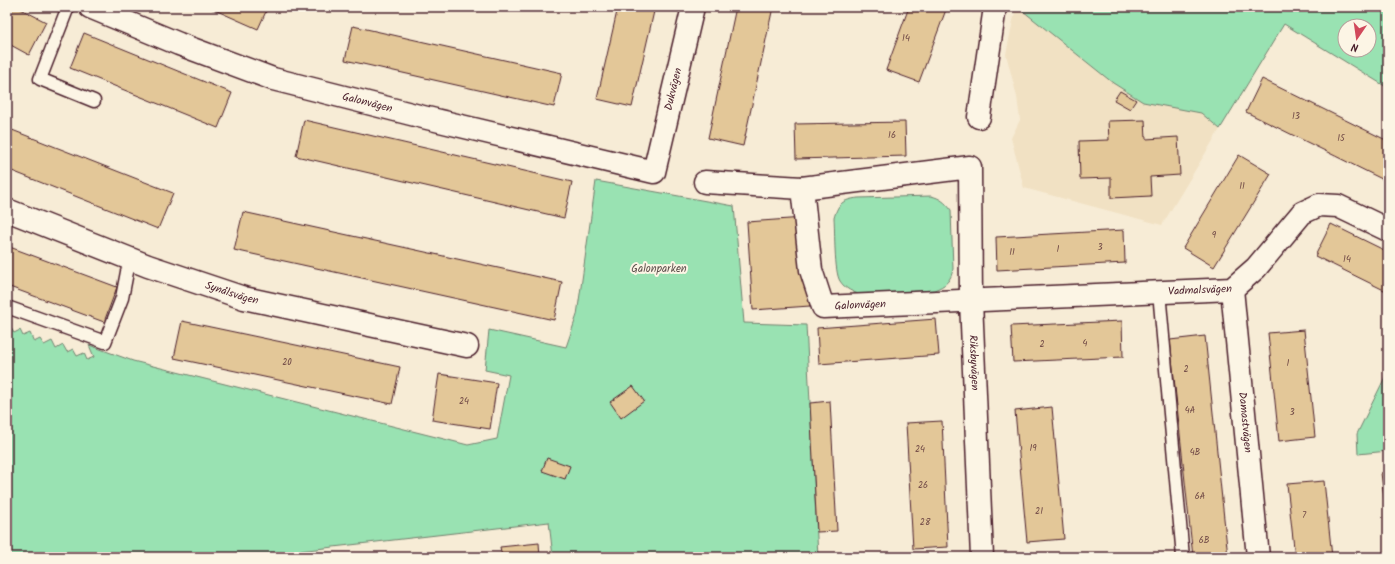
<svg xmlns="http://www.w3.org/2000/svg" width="1395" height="564" viewBox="0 0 1395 564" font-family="Kalam,sans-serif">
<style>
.built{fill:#f1e1c3}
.green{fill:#99e2b2;stroke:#72806e;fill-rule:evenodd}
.building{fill:#e3c798;stroke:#4a1f2b}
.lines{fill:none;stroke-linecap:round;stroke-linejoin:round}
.service-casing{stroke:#4a1f2b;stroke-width:15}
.minor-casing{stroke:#4a1f2b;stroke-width:25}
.service{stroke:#fcf5e5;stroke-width:12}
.minor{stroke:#fcf5e5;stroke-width:22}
.labels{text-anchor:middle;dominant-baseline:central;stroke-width:4;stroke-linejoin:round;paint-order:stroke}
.number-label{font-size:9px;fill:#704946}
.street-label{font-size:11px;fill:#4a1f2b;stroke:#fcf5e5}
.park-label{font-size:11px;fill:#5e504d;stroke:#fcf5e5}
</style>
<rect width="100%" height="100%" fill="#f7ecd6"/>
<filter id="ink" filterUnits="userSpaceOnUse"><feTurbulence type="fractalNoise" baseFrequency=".025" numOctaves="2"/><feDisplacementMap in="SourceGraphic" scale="8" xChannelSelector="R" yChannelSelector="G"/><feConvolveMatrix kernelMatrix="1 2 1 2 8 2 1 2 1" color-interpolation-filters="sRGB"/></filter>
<g filter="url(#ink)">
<!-- built -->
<path class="built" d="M1016,7H1018L1113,83L1143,102L1201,113L1220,129L1162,225L1024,188L1011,138L1020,120L1017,97L1006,54Z"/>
<!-- green -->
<path class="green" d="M1018,7H1388V88L1284,24L1220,129L1201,113L1143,102L1113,83ZM1345,26H1369V50H1345Z
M596,181L734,206L744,323L806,325L818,557H553L549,522L247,557H7V326L9,325L14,333L20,330L23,336L30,333L34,342L40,339L44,345L52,341L56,349L63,345L67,352L73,349L77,356L84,353L87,360L94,357L89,345L133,361L468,445L497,439L509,375L485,370L489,330L566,347L577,315Z
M931,196C940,198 945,202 951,210L953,269C951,281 945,286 934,290L861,295C853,292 845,289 840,281C834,272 835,231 834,218C838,203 843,200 858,198Z
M1388,371V451L1358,454L1357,434Z"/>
<!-- building -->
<path class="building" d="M7,7H17L46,22L29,55L7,43Z
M208,7H268L258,29Z
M618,7H655L632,107L597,99Z
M736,7H773L743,146L708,138Z
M909,7H947L919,82L886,70Z
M353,26L562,73L554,107L345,60Z
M84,33L232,93L218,128L70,68Z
M1262,79L1388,141V182L1246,112Z
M1120,91L1136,100L1130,109L1114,100Z
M304,120L572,182L564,218L296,156Z
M1145,120L1146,139L1178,137L1180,175L1150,177L1151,196L1111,198V178L1080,179L1079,141L1109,140L1108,121Z
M905,122L906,156L796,159L795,124Z
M7,128L173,193L158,229L7,169Z
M1239,155L1271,174L1214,267L1183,248Z
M243,212L562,282L554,320L234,250Z
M804,218L810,306L753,310L747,222Z
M1331,224L1388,252V292L1315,256Z
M1124,230L1125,263L997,270L996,237Z
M7,246L117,287L104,322L7,286Z
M936,319L939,355L819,364L817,328Z
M182,321L400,367L392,404L174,358Z
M1122,321L1123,357L1013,362L1011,326Z
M1304,330L1315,437L1279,441L1268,333Z
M1205,336L1228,557H1193L1170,340Z
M439,374L497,383L490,429L432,420Z
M633,386L644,401L621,418L610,402Z
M830,401L837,531L817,532L810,403Z
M1052,407L1064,539L1027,542L1015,411Z
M942,421L948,547L913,549L906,423Z
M547,458L570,466L565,479L542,471Z
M1388,472V528L1381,473Z
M1324,481L1332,557H1295L1287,484Z
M539,543L540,557H502L500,547Z
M426,554V557H396Z"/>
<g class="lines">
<!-- service casing -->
<g class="service-casing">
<path id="service" d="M68,7L40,79L94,101
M1159,292L1183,557
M7,307L105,342L122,298L127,272L132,260"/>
</g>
<!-- minor casing -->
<g class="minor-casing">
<g id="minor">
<path id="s1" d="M90,7L179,44L273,79L423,117L654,172L693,7"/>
<path d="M979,117L995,7"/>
<path id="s2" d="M705,182L802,188L811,270L823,307L1232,289L1256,268L1302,213L1319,205L1338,206L1388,230"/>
<path id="s3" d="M802,188L970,167L971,301L982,557"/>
<path id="s4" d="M7,210L148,266L244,298L467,346"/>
<path id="s5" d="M1232,289L1258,557"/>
</g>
</g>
<!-- service -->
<use href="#service" class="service"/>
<!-- minor -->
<use href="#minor" class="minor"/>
</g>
</g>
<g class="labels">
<!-- number labels -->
<g class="number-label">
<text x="906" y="38">14</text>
<text x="1296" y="116">13</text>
<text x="892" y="135">16</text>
<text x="1341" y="138">15</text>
<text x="1242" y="186">11</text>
<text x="1214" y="235">9</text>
<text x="1100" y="247">3</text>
<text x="1058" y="249">1</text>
<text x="1012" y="252">11</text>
<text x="1347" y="259">14</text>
<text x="1085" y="343">4</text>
<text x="1042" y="344">2</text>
<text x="287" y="362">20</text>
<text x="1288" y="363">1</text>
<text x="1186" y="369">2</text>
<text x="464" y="401">24</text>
<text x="1190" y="410">4A</text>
<text x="1292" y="412">3</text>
<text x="1033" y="448">19</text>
<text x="920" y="449">24</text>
<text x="1195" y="452">4B</text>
<text x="923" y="485">26</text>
<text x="1200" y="496">6A</text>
<text x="1039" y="511">21</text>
<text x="1304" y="515">7</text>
<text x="925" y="522">28</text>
<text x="1204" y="540">6B</text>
</g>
<!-- street labels -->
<g class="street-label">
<text stroke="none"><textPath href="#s1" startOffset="674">Dukvägen</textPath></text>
<text stroke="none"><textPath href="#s1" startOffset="294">Galonvägen</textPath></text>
<text stroke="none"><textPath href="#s2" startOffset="596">Vadmalsvägen</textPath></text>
<text stroke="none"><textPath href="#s4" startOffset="240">Synålsvägen</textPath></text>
<text stroke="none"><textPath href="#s2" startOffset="256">Galonvägen</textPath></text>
<text stroke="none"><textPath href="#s3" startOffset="365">Riksbyvägen</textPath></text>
<text stroke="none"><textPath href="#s5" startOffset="134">Damastvägen</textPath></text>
</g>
<!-- park labels -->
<g class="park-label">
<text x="659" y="269">Galonparken</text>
</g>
</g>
<!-- margin -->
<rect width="1395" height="564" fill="none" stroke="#fcf5e5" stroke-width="24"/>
<rect x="12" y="12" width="1371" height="540" fill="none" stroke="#4a1f2b" stroke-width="1.5" filter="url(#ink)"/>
<!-- north arrow -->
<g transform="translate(1357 38) rotate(193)"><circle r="19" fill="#fcf5e5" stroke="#b59f9b"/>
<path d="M0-3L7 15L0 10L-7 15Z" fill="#d1495b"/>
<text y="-6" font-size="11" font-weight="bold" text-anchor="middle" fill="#4a1f2b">N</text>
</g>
</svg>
